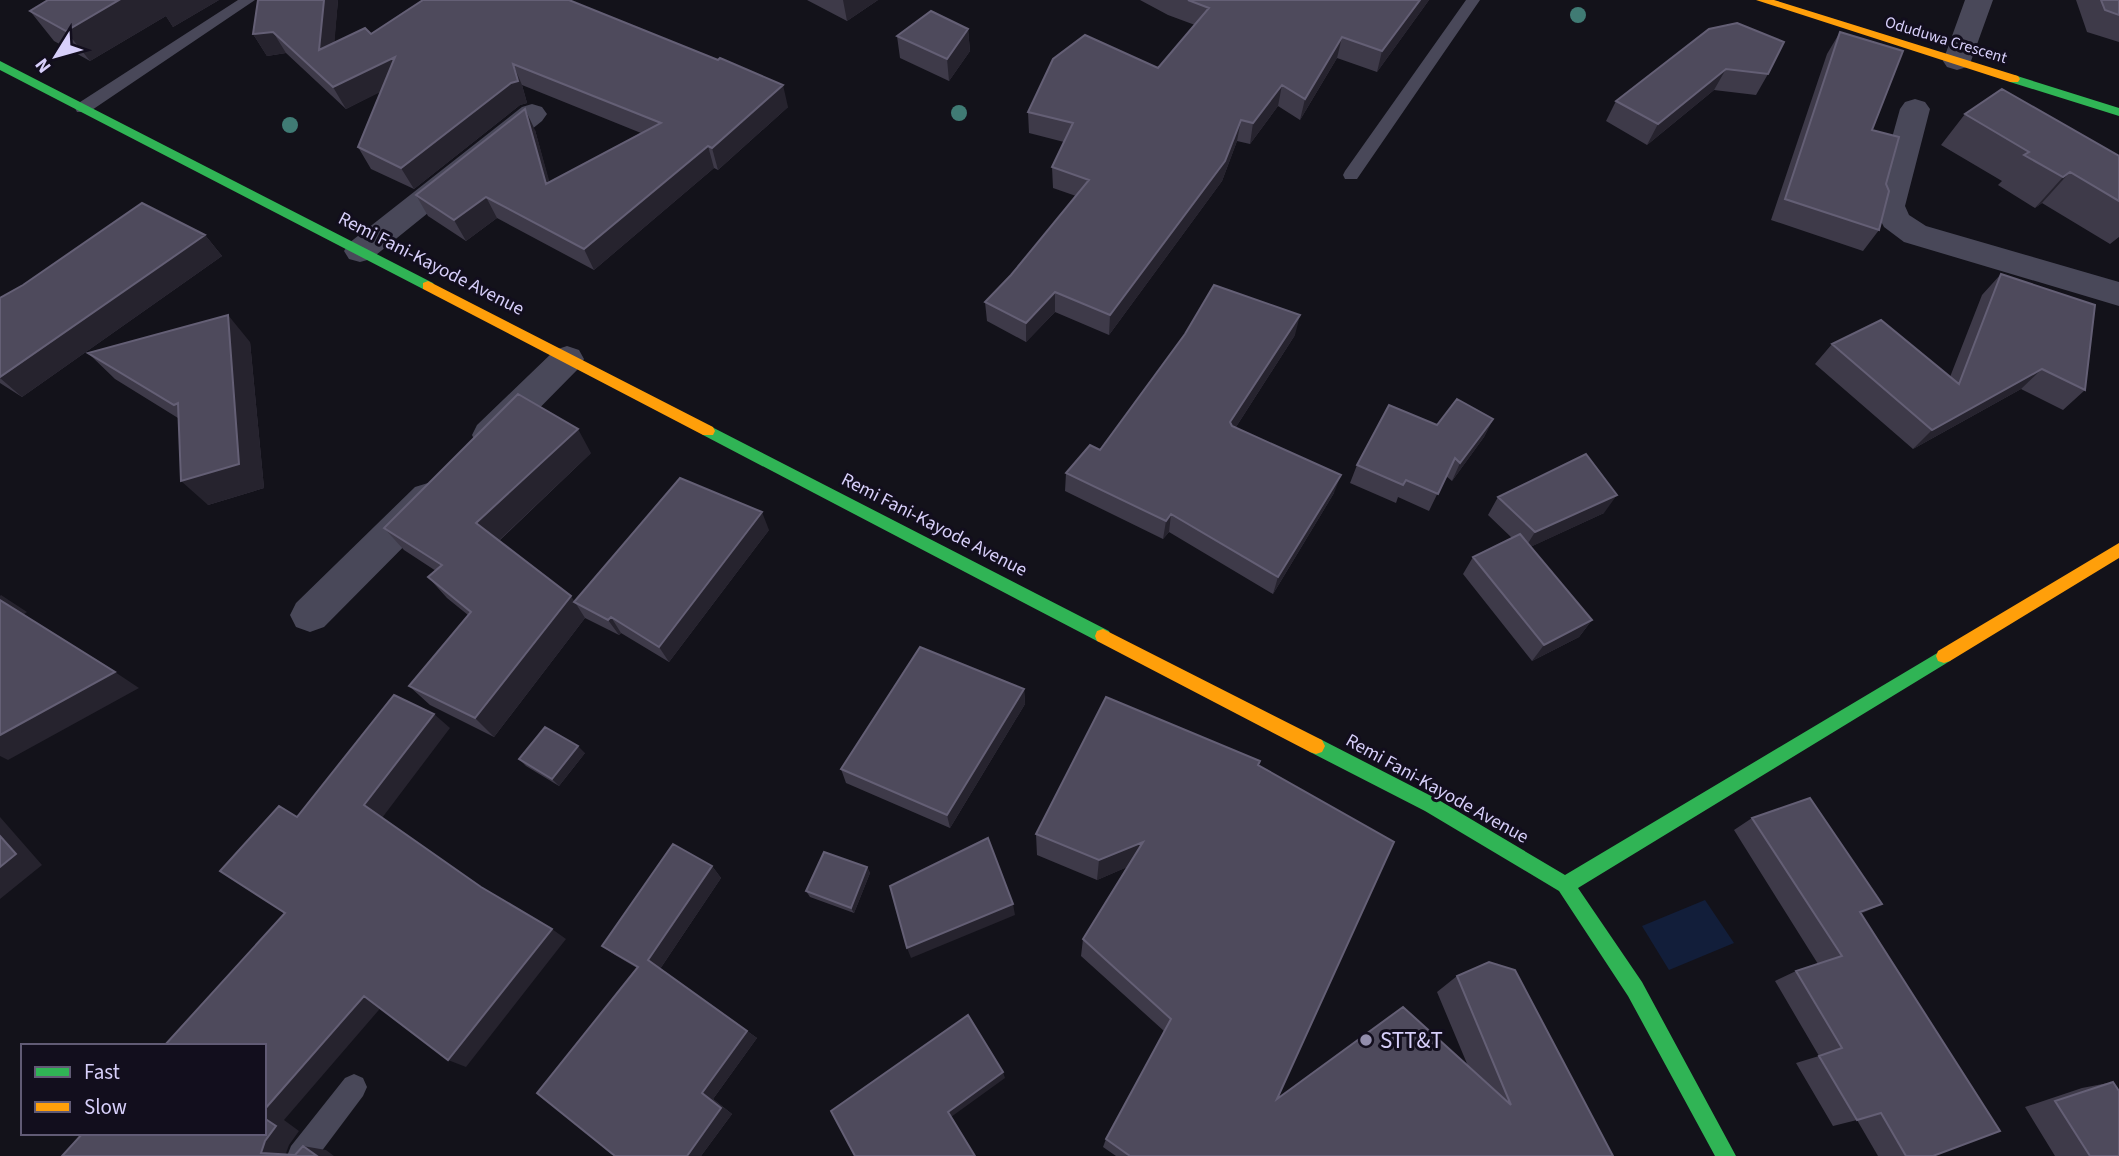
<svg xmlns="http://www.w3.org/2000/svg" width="2119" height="1156" viewBox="0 0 2119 1156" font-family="'Source Sans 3',sans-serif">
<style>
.water{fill:#121e3a}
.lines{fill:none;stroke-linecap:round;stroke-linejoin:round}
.lane{fill:#494859;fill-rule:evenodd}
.street{fill:#494859;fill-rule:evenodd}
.fast{fill:#30b455;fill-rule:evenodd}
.slow{fill:#ff9f0a;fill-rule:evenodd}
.tree{fill:#407b74}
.wall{fill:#3e3a49}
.shaded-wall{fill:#26232e}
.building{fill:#4e4a5c;stroke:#645f75;stroke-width:2}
.poi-dot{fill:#928dac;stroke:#120e1d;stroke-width:2.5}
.labels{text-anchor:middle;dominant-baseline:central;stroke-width:6;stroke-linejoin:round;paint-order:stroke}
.far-street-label{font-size:16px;fill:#d7cffa;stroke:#120e1d}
.street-label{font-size:19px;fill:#d7cffa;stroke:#120e1d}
.near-poi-label{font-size:23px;fill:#d7cffa;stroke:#120e1d;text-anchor:start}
</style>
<rect width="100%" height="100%" fill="#13121a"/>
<!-- water -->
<path class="water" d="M1705,900L1734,943L1669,970L1642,926Z"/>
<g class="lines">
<!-- lane -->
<path class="lane" d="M238,0H255L89,112H77L75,108L77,104Z
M1466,0H1480L1357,179H1345L1343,175L1345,171Z
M354,1074L363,1078L367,1087L363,1096L318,1156H287L291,1146L345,1078Z"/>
<!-- street -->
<path class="street" d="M1965,0H1993L1971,61L1967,67L1957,70L1947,67L1943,61Z
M1915,99L1925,102L1930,109L1905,206L1909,215L1926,226L2119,282V306L1904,242L1884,227L1873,206L1900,109L1905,102Z
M532,104L542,107L547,114L542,121L371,259L360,262L349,259L344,251L349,243L522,107Z
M567,346L579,350L584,359L579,368L503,445L490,449L477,445L472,435L477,425L555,350Z
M428,483L441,487L446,498L441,509L324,627L310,632L296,627L290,615L296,603L415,487Z"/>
<!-- fast -->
<path class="fast" d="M0,61L433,283L435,286L433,289H423L0,70Z
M2014,75L2119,108V116L2010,82V76Z
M708,425L1109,631L1111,636L1109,641L1103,643L1097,641L703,435L701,431Z
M1944,649L1950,651L1952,656L1950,661L1578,888L1642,982L1736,1156H1715L1628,996L1559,891L1425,811L1310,752L1307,746L1310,740L1316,738L1322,740L1437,799L1565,875Z"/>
<!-- slow -->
<path class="slow" d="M1756,0H1774L2018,76L2020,79L2018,82H2010Z
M428,281L713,427L715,431L713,435H703L423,289V283Z
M2119,543V558L1950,661L1944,663L1938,661L1936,656L1938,651Z
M1103,629L1322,740L1325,746L1322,752L1316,754L1310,752L1097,641L1095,636L1097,631Z"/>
</g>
<!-- trees -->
<g class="tree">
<circle cx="1578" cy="15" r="8"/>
<circle cx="959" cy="113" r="8"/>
<circle cx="290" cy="125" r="8"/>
</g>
<!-- wall -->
<path class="wall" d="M219,0L173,27L166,16L90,61L54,41L30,11Z
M258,0H338L334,43L371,34L788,107L718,170L714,168L594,270L497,218L466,241L428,216L416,195L535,130L549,182L641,133L522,85L527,103L520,105L414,189L371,169L358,147L381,91L346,109L286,53L267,56L253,34Z
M807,0H878L847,21Z
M1140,0H1429L1377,72L1337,58L1300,120L1278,106L1250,144L1237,141L1222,181L1109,335L1055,312L1026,342L987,321L985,302L1011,275L1076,196L1053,188L1052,167L1064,142L1029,133L1028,112L1158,68L1195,25L1168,15Z
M2076,0H2119V42L2087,32Z
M968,29L970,51L949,81L900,58L897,36Z
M1709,29L1768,74L1756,95L1714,90L1647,145L1606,121L1616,101Z
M1840,32L1872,130L1886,184L1879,230L1863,251L1771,220L1827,54Z
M1965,114L2119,156V237L2110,244L2042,203L2035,208L1998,185L2002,181L1941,145Z
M205,235L222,256L22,397L0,383V298Z
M2001,274L2085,390L2063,410L2021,389L1913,449L1815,364L1832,344L1950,377L1982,295Z
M1295,335L1236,427L1334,493L1273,594L1169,532L1163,539L1065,491L1066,473L1100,450Z
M250,342L264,488L208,505L178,418L115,379L88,353Z
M1493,419L1484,437L1452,481L1446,476L1429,511L1398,497L1396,503L1350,483L1357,465Z
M591,453L499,541L575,602L769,530L669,662L621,633L619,635L585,618L494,737L430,705L409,686L468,615L447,598L428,577L436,571L404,550L384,528Z
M1498,497L1604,513L1530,547L1592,620L1579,637L1532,661L1463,574L1473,557L1512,538L1488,515Z
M1024,689L1025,704L950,828L846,783L841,769Z
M585,753L559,786L526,766L519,759Z
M1260,761L1258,765L1277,1099L1468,1066L1437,992L1457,976L1613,1156H1116L1103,1147L1106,1139L1164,1031L1081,956L1083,939L1127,867L1097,880L1037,855L1036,834Z
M1752,818L1861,914L1933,1156H1878L1857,1120L1833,1126L1796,1063L1819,1056L1775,981L1796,971L1818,964L1734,830Z
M712,866L721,878L660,969L757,1038L713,1099L732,1114L701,1156L637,968L615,955L602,946Z
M867,867L870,873L854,913L810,897L806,891Z
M2113,1082L2119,1156H2055L2025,1107L2082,1088Z"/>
<!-- shaded-wall -->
<path class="shaded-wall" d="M119,0H219L173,27L166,16L90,61L66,31Z
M324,0H338L332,72L319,50Z
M843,0H878L847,21Z
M1420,0H1429L1377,72L1382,51Z
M968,29L970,51L949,81L947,59Z
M273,32L286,53L267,56L253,34Z
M1342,37L1337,58L1300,120L1305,99Z
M395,57L407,79L346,109L333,87Z
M513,64L522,85L527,103L520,105L414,189L401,168Z
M1726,69L1714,90L1647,145L1658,124Z
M783,85L788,107L718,170L712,148Z
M1282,85L1278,106L1250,144L1253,123Z
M525,109L535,130L556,205L546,184Z
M1241,120L1237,141L1222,181L1109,335L1110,315Z
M708,146L714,168L594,270L584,249Z
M2070,172L2042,203L2035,208L2063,177Z
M486,197L497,218L466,241L454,220Z
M205,235L222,256L22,397L0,378Z
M1055,292V312L1026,342V323Z
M228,315L250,342L264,488L208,505L181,481Z
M1300,315L1295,335L1227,441L1230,422Z
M2042,369L2021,389L1913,449L1932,430Z
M1493,419L1484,437L1452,481L1460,463Z
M578,429L591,453L493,546L476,523Z
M1341,475L1334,493L1273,594L1278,577Z
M1617,495L1604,513L1524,550L1535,532Z
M762,512L769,530L669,662L659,647Z
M1171,514L1169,532L1163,539L1166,521Z
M1,595L27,612L23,615L0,600V596Z
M571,596L585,618L494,737L475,718Z
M611,617L621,633L619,635L608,620Z
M1592,620L1579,637L1532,661L1544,645Z
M115,672L139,688L8,760L0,756V735Z
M1024,689L1025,704L950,828L947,815Z
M434,714L450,728L382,818L364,805Z
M578,746L585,753L559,786L552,779Z
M0,817L42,865L0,899Z
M1143,842L1139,862L1097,880L1099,860Z
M712,866L721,878L660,969L648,960Z
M867,867L870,873L854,913L851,908Z
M1013,904L1015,915L911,958L907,948Z
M1882,904L1859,915L1860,912Z
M552,929L566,939L466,1067L448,1060Z
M364,996L384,1004L284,1120L299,1131L289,1145L285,1156L261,1153L264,1110Z
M747,1031L757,1038L713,1099L732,1114L701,1156H687L702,1093Z
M1003,1072L1005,1078L951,1117L948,1112Z
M303,1146L326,1150L334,1156H317Z"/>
<!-- building -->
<path class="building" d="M48,0H119L66,31L30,11Z
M258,0H324L319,50L365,28L371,34L423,0H569L718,60L720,58L783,85L712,148L708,146L584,249L486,197L454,220L416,195L525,109L546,184L661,123L513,64L518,81L511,83L401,168L358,147L395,57L333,87L273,32L253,34Z
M1188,0H1420L1382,51L1342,37L1305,99L1282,85L1253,123L1241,120L1225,161L1110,315L1055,292L1026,323L985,302L1011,275L1089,180L1052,167L1073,123L1028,112L1053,59L1085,35L1158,68L1209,8Z
M2101,0H2119V15L2105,10Z
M931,11L968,29L947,59L897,36Z
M1737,23L1784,42L1768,74L1726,69L1658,124L1616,101L1709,29Z
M1840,32L1903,51L1872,130L1899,137L1886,184L1889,191L1879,230L1785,199Z
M2002,89L2119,156V201L2070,172L2063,177L2024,155L2029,152L1965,114Z
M142,203L205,235L0,377V298L23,285Z
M2001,274L2095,305L2085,390L2042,369L1932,430L1832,344L1881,320L1959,384Z
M1214,285L1300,315L1230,422L1232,426L1341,475L1278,577L1171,514L1166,521L1066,473L1090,445L1100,450L1185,334Z
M228,315L239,464L181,481L178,403L174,405L88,353Z
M518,394L578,429L476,523L571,596L475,718L409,686L471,612L428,577L442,565L384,528Z
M1457,399L1493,419L1460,463L1455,458L1438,494L1406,480L1403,485L1357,465L1389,405L1437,425Z
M1586,454L1617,495L1535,532L1498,497Z
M680,478L762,512L659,647L611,617L608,620L574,602Z
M1520,534L1592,620L1544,645L1473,557Z
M0,600L115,672L0,735Z
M920,647L1024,689L947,815L841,769Z
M394,695L434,714L364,805L481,887L552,929L448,1060L364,996L264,1110V1046H164L285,913L220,871L279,806L297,817Z
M1106,697L1260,761L1258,765L1394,842L1277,1099L1403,1007L1511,1105L1457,976L1489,962L1515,970L1613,1156H1130L1106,1139L1171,1019L1083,939L1143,842L1099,860L1036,834Z
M545,727L578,746L552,779L519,759Z
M1810,798L1882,904L1860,912L2000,1131L1933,1156H1906L1881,1113L1857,1120L1819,1056L1842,1048L1796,971L1842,956L1752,818Z
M0,836L16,854L0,867Z
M988,838L1013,904L907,948L890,886Z
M673,844L712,866L648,960L747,1031L702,1093L721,1108L687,1156H615L537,1093L638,967L602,946Z
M824,852L867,867L851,908L806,891Z
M968,1015L1003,1072L948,1112L975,1156H855L831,1111Z
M2113,1082L2119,1091V1156H2090L2055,1101Z
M264,1118L276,1126L265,1141L261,1153L295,1155L303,1146L317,1156H62L83,1133H264Z"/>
<!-- markers -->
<circle class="poi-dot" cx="1366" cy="1040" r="7"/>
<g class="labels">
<!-- far-street labels -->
<g class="far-street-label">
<text transform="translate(1946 40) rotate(17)">Oduduwa Crescent</text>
</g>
<!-- street labels -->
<g class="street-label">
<text transform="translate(431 264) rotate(27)">Remi Fani-Kayode Avenue</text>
<text transform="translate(934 525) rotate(27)">Remi Fani-Kayode Avenue</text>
<text transform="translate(1437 789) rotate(29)">Remi Fani-Kayode Avenue</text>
</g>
<!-- near-poi labels -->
<g class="near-poi-label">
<text x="1380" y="1040">STT&amp;T</text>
</g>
</g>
<!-- legend -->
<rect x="21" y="1044" width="245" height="91" fill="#120e1d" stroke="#615b75" stroke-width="2"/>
<rect x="35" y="1067" width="35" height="10" fill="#30b455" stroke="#615b75" stroke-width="2"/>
<text x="84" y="1079" font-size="21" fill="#d7cffa">Fast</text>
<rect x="35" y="1102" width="35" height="10" fill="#ff9f0a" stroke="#615b75" stroke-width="2"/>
<text x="84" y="1114" font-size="21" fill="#d7cffa">Slow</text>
<!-- north arrow -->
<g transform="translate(56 56) rotate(233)" stroke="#120e1d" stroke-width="5" paint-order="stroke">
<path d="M0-5L12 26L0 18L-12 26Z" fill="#d7cffa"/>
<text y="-10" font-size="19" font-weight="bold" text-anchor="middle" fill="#d7cffa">N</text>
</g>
</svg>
